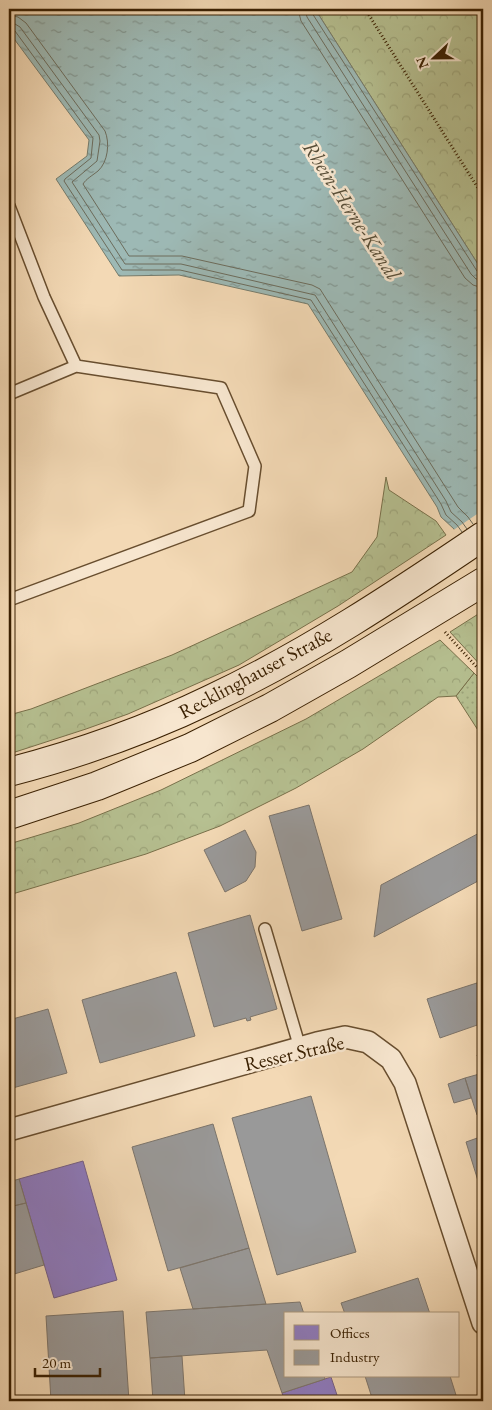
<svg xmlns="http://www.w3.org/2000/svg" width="492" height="1410" viewBox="0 0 492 1410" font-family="'EB Garamond',serif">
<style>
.grass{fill:url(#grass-dots);stroke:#78704a}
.forest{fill:url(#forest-crowns);stroke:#78704a}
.water{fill:url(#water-ripples);stroke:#757c6d}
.pier{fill:#f3d9b5}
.offices{fill:#8e7cc3;stroke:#756089}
.industry{fill:#999;stroke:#7c756c}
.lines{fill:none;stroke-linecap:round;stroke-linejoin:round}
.shore{stroke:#6c6c5c;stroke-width:1}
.lane-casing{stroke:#684e2f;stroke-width:14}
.street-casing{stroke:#684e2f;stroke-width:24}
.secondary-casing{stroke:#3a2002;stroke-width:30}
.path{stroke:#3a2002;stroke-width:3;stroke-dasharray:1 2.5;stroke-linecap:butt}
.lane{stroke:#f7e6cf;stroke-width:11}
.street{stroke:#f7e6cf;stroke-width:21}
.secondary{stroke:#f7e6cf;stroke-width:28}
.labels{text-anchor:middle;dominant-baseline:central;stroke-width:5;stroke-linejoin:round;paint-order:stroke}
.street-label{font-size:20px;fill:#3a2002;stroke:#f7e6cf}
.water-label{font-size:21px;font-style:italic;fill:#584e38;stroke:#f7e6cf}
</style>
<defs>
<pattern id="grass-dots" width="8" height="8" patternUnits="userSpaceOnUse" patternTransform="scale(1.25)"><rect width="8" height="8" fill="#b6c091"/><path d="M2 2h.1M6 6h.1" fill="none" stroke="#9da57b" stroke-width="1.8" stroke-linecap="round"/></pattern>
<pattern id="forest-crowns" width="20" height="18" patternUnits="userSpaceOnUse" patternTransform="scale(1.25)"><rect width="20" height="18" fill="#b6c091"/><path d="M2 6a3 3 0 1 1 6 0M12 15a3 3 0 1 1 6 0" fill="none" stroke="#9da57b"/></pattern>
<pattern id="water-ripples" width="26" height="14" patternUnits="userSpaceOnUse" patternTransform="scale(1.25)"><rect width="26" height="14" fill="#9db9b5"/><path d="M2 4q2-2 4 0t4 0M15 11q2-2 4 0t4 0" fill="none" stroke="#819691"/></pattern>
</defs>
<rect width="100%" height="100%" fill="#f3d9b5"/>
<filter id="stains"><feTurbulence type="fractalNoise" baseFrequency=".004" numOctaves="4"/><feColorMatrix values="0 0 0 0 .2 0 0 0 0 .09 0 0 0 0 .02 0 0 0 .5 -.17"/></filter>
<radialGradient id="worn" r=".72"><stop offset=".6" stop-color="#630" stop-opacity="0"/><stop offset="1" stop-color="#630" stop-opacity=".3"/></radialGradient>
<!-- grass -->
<path class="grass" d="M474,673L483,682V738L456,696Z"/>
<!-- forest -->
<path class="forest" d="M315,9H483V272Z
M386,477L389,490L436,521L446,535L338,606L239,665L128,714L86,729L9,754V715L31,709L172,655L352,572L377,537Z
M483,611V668L450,632Z
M440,640L474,673L456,696L438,697L363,749L296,788L220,826L146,854L9,895V844L79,823L161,790L306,719Z"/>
<!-- water -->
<path class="water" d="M9,9H315L483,272V575L454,529L441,517L437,507L308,304L179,275L119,276L56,179L87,156L89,140L9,32Z"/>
<!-- pier -->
<path class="pier" d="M483,510V577L452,531Z"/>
<!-- offices -->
<path class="offices" d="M83,1161L117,1280L54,1298L19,1179Z
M331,1377L339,1401H285L282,1393Z"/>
<!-- industry -->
<path class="industry" d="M309,805L342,919L302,931L269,816Z
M245,830L256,852L255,867L246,881L225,892L204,850Z
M483,831V890L478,881L374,937L381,885Z
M250,915L277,1009L250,1017L251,1020L247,1021L246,1018L214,1027L188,933Z
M176,972L195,1036L100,1063L82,1000Z
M483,981V1023L440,1038L427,999Z
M48,1009L67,1073L9,1089V1020Z
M483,1053V1073L477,1055Z
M483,1073V1114L477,1115L465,1078Z
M465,1078L471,1098L454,1103L448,1084Z
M311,1096L356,1252L277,1275L232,1118Z
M213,1124L249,1248L168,1271L132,1147Z
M483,1136V1197L466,1142Z
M19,1179L26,1203L9,1207V1182Z
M26,1203L44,1265L11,1275L9,1265V1207Z
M249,1248L266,1304L193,1309L180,1268Z
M418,1278L430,1314H345L341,1303Z
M300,1302L304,1314H286V1376H324L325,1379L282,1393L267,1350L150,1358L146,1312Z
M123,1311L129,1401H51L46,1316Z
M182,1356L185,1401H153L150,1358Z
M365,1376H450L456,1395L437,1401H373Z"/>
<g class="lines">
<!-- shore -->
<path class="shore" d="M298,9L301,21L465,278L473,285L483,288
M305,9L307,17L471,274L476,279L483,280
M311,9L312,13L477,271L483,274
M9,15L18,17L26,23L105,131C110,143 108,162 98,171C93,175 86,179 83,184L129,256H182L312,285L320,289L458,507L468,517L473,524
M9,23L15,24L20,27L99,135L100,141L97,161L72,182L125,264H181L315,295L446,501L451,512L462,522L467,529
M9,29L15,31L93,138L91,158L65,179L64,181L122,270H180L311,300L441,504L446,515L457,525L462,532"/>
<!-- lane casing -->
<g class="lane-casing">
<path id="lane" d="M9,206L44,297L76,366
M9,394L76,366L221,388L255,466L249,511L9,600
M265,929L300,1048"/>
</g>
<!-- street casing -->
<g class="street-casing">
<path id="street" d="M9,1130L317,1043L345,1037L368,1042L391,1059L405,1083L483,1323"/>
</g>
<!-- secondary casing -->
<g class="secondary-casing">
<path id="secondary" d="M9,772C78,754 147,730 211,699C307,654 396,595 483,536
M9,815L97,786L190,748L270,708L348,664L483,582"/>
</g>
<!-- path -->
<path class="path" d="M365,9L483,196
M445,632L483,674"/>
<!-- lane -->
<use href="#lane" class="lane"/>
<!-- street -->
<use href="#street" class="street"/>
<!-- secondary -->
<use href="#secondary" class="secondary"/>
</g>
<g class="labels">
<!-- street labels -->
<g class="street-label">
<text transform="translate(255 673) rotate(-28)">Recklinghauser Straße</text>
<text transform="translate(294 1053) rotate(-13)">Resser Straße</text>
</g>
<!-- water labels -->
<g class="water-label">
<text transform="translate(352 210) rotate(57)">Rhein-Herne-Kanal</text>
</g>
</g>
<!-- margin -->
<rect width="492" height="1410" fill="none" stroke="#f3d9b5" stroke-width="30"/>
<rect x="10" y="10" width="472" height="1390" fill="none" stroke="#3a2002" stroke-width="2.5"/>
<rect x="15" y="15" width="462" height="1380" fill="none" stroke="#3a2002"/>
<!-- legend -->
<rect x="284" y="1312" width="175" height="65" fill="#f7e6cf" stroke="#ab977d"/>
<rect x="294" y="1325" width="25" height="15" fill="#8e7cc3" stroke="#ab977d"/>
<text x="330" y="1338" font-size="15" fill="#3a2002">Offices</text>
<rect x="294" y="1350" width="25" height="15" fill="#999999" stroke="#ab977d"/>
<text x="330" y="1362" font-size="15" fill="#3a2002">Industry</text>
<!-- north arrow -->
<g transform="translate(434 58) rotate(248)" stroke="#f7e6cf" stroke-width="4" paint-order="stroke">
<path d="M0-4L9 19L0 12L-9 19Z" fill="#3a2002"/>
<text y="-8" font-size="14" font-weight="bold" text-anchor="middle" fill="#3a2002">N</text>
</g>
<!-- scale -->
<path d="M35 1368v8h65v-8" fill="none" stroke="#3a2002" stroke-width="2.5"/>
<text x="42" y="1368" font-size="15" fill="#3a2002" stroke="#f7e6cf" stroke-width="4" paint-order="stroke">20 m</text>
<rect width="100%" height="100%" filter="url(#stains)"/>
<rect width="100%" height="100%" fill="url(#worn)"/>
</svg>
